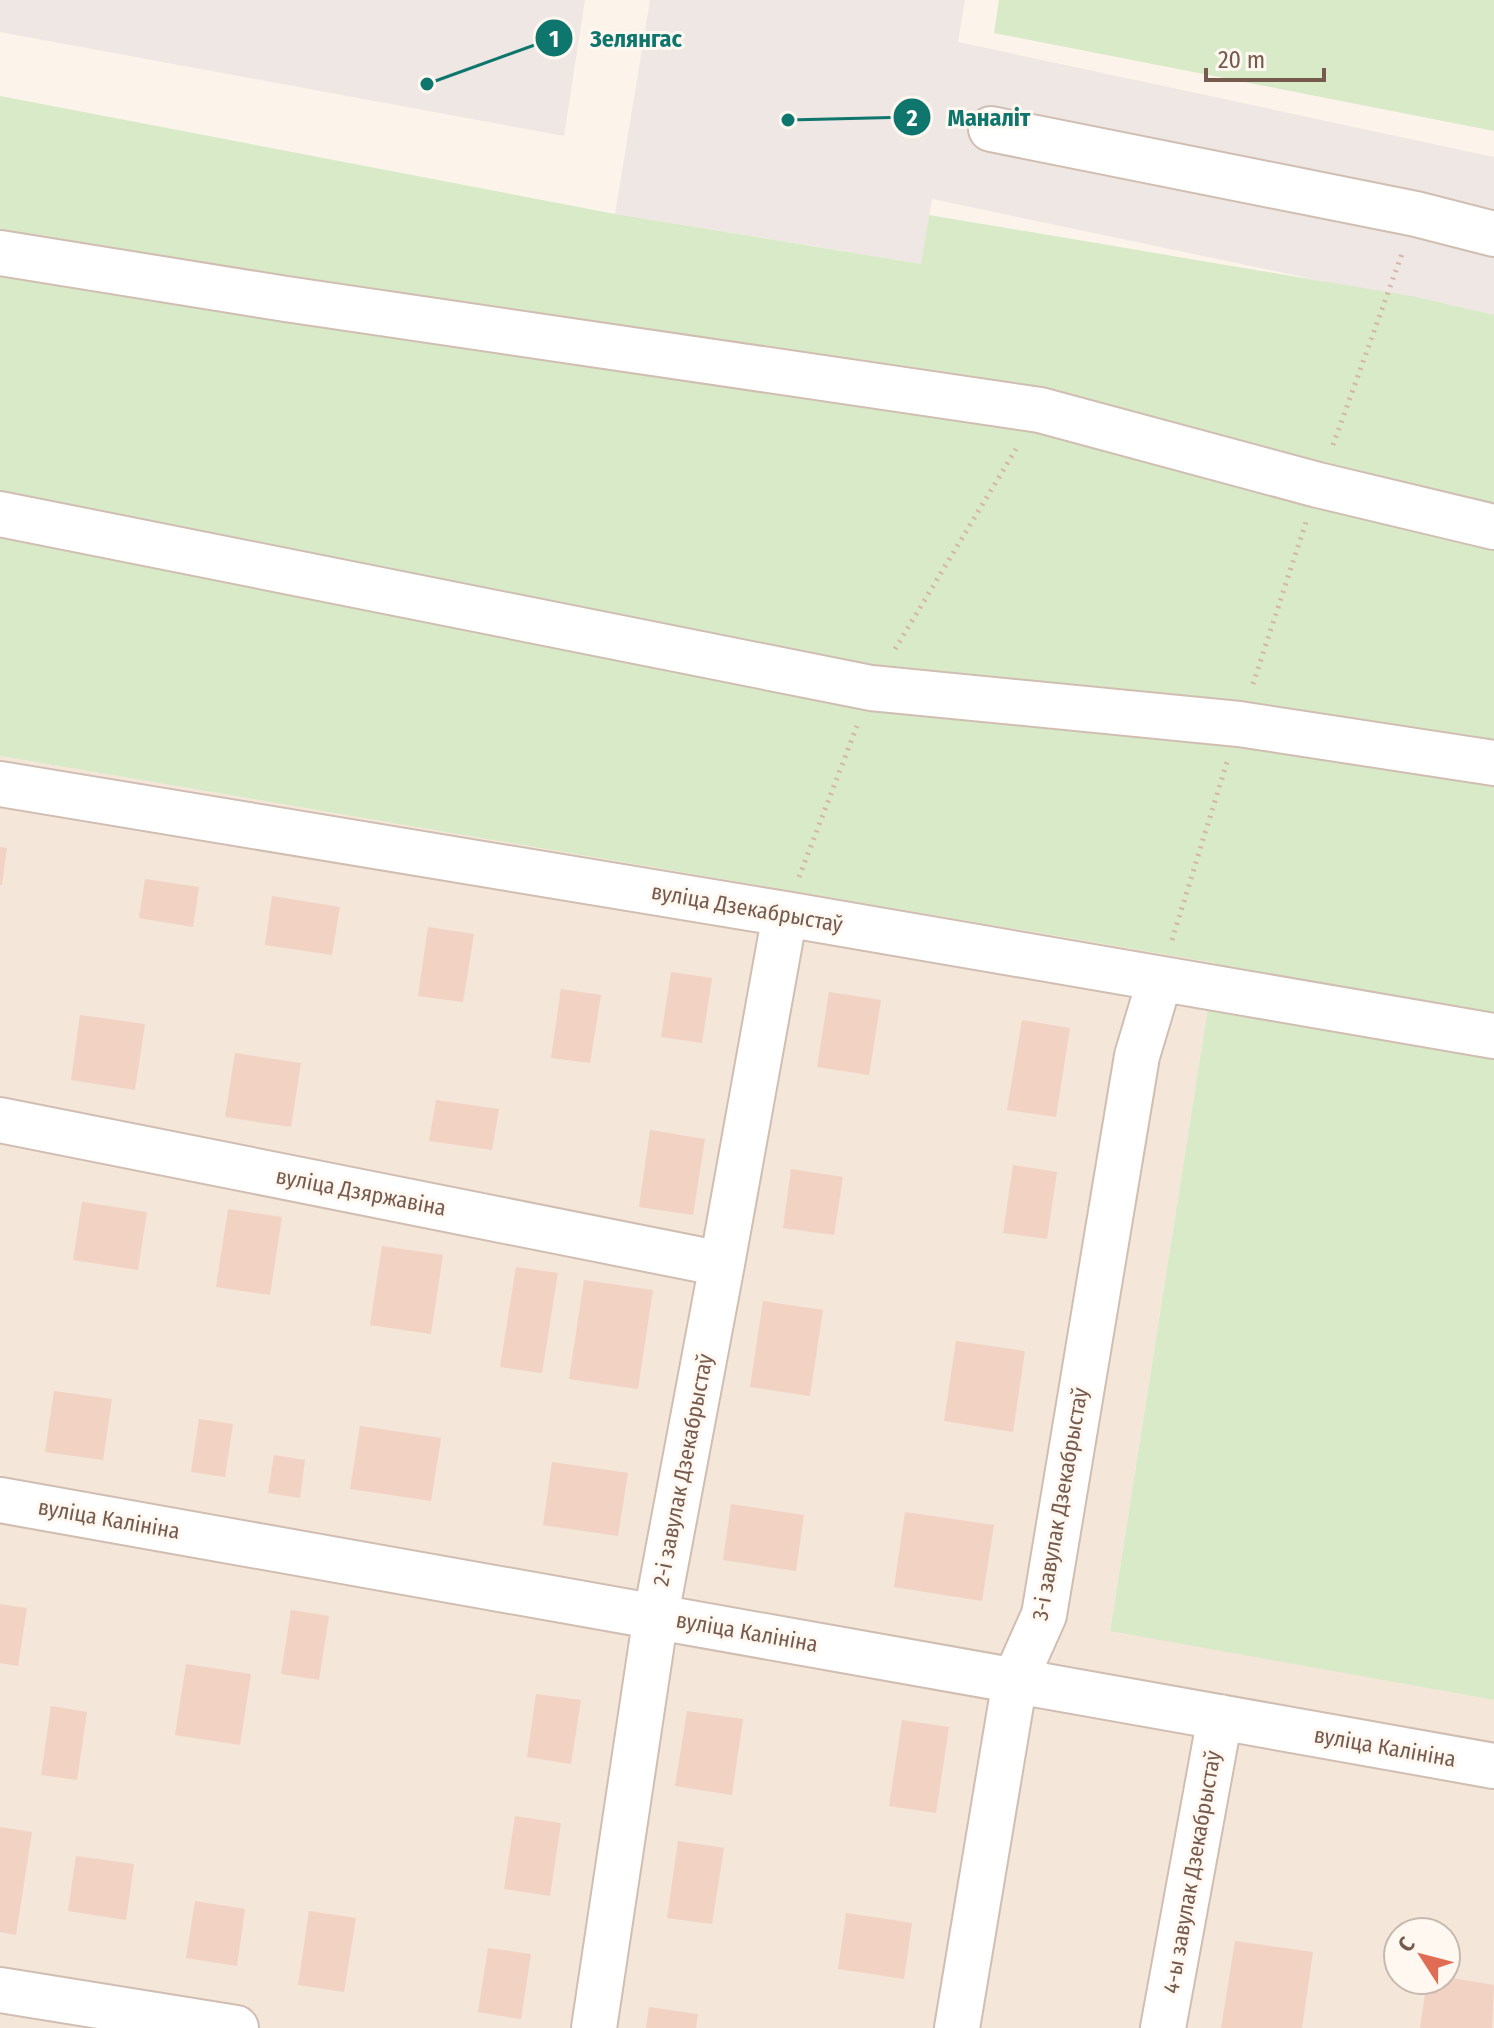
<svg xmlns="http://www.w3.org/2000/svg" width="1494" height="2028" viewBox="0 0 1494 2028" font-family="'Fira Sans Condensed',sans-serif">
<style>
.residential{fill:#f4e6d9;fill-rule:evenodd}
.industrial{fill:#eee7e3}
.green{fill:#d8eac8}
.building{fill:#f1d2c3}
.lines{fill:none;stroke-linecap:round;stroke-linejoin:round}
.minor-casing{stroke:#d1beb2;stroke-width:48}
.path{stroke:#d6b5a5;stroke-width:5;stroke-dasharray:2 6;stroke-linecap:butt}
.minor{stroke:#fff;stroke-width:44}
.labels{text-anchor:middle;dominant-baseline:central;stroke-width:6;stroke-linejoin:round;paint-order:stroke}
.street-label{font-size:22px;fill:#775a4e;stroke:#fef8f1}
.leader{fill:none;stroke:#0f766e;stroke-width:3}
.callout-dot{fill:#0f766e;stroke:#fef8f1;stroke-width:3}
.mark-label{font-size:24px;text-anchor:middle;font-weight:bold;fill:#fff}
.callout-label{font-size:24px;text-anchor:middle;font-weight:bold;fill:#0f766e;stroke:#fef8f1;stroke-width:6;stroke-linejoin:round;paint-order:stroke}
</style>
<rect width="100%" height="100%" fill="#fcf4ea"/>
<!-- residential -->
<path class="residential" d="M0,756L1215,963L1110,1630L1494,1700V2028H0ZM1398,1932H1446V1980H1398Z"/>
<!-- industrial -->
<path class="industrial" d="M0,0H585L564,136L0,32Z
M650,0H965L958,42L1494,157V317L932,199L921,264L615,214Z"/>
<!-- green -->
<path class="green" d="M999,0H1494V131L994,33Z
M0,96L615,214L921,264L929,215L1411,296L1494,315V1700L1110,1631L1215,963L0,756Z"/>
<!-- building -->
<path class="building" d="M0,847L7,848L2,885H0Z
M145,879L199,887L193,927L139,918Z
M272,896L340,907L332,955L265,945Z
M428,927L474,934L463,1002L418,996Z
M671,972L712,978L702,1043L661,1037Z
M561,989L601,995L590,1063L551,1058Z
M829,992L881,1000L869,1075L817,1067Z
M80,1015L145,1024L135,1090L71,1080Z
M1022,1020L1070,1028L1056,1117L1007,1110Z
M235,1053L301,1063L291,1127L225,1117Z
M436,1100L499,1109L492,1150L429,1141Z
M650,1130L705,1139L693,1215L639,1207Z
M1013,1165L1057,1172L1047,1239L1003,1233Z
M791,1169L843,1177L834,1235L783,1228Z
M82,1202L147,1212L138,1270L73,1260Z
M228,1209L282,1217L270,1295L216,1287Z
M382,1246L443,1255L431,1334L370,1325Z
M516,1267L558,1273L542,1373L500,1367Z
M584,1280L653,1290L638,1389L569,1379Z
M763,1301L823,1310L810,1396L750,1387Z
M956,1341L1025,1351L1013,1432L944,1421Z
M54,1391L112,1399L103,1460L45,1452Z
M199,1419L233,1424L225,1477L191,1472Z
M360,1426L441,1438L431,1501L350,1489Z
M274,1455L305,1460L300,1498L268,1493Z
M552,1462L628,1473L618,1536L543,1525Z
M731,1504L804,1515L796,1571L723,1560Z
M905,1512L994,1525L982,1601L894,1587Z
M0,1604L27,1608L18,1666L0,1663Z
M291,1610L329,1616L319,1680L281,1674Z
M186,1664L251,1674L240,1745L175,1735Z
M536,1694L581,1700L571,1764L527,1757Z
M51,1706L87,1712L77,1780L41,1775Z
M687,1711L743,1719L732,1795L675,1786Z
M902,1720L949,1727L936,1813L889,1806Z
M515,1816L561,1823L550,1896L504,1889Z
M0,1827L32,1832L16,1935L0,1932Z
M678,1841L724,1848L712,1924L667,1918Z
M76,1856L134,1864L126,1920L68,1911Z
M195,1901L245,1909L237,1966L186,1958Z
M309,1911L356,1918L344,1992L298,1985Z
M846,1913L912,1923L904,1979L838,1969Z
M1235,1941L1313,1952L1302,2028H1221Z
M488,1948L531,1954L521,2019L478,2012Z
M1446,1977L1494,1985L1492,2028H1420L1427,1980H1446Z
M649,2007L698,2014L696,2028H646Z"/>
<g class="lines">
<!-- minor casing -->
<g class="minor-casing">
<path id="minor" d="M991,129L1416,214L1494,234
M0,253L286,299L1040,410L1318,485L1494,527
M0,514L871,688L1239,724L1494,763
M0,784L785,914L1494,1036
M0,1120L722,1264
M0,1500L1494,1766
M0,1990L236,2028
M594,2028L656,1615L722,1264L785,914
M957,2028L1015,1680L1044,1615L1137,1056L1160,979
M1163,2028L1220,1717"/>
</g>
<!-- path -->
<path class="path" d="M1333,445L1403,251
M895,649L1016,449
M1253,684L1306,522
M799,877L857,726
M1172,940L1227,762"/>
<!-- minor -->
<use href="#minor" class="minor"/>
</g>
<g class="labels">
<!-- street labels -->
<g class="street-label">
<text transform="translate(747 908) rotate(10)">вуліца Дзекабрыстаў</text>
<text transform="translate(361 1192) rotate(11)">вуліца Дзяржавіна</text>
<text transform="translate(683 1470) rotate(-79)">2-і завулак Дзекабрыстаў</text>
<text transform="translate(1060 1504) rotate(-80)">3-і завулак Дзекабрыстаў</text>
<text transform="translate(109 1519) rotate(10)">вуліца Калініна</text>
<text transform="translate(747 1632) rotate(10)">вуліца Калініна</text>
<text transform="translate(1385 1747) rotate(10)">вуліца Калініна</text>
<text transform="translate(1192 1872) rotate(-80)">4-ы завулак Дзекабрыстаў</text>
</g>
</g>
<!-- callouts -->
<path class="leader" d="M427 84L554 38M788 120L912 117"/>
<g class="callout-dot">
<circle cx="427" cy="84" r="8"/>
<circle cx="788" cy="120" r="8"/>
<circle cx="554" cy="38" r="20"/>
<circle cx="912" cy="117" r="20"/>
</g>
<g class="mark-label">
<text x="554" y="47">1</text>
<text x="912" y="126">2</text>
</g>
<g class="callout-label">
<text x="636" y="47">Зелянгас</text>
<text x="989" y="126">Маналіт</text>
</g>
<!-- north arrow -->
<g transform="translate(1422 1956) rotate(306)"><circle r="38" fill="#fef8f1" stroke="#c8b9b0" stroke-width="2"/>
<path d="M0-6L14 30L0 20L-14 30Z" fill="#e16c54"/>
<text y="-12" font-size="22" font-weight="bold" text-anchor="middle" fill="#775a4e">С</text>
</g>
<!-- scale -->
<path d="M1206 68v12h118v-12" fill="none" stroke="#775a4e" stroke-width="4"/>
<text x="1218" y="68" font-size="24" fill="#775a4e" stroke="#fef8f1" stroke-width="6" paint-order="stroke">20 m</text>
</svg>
